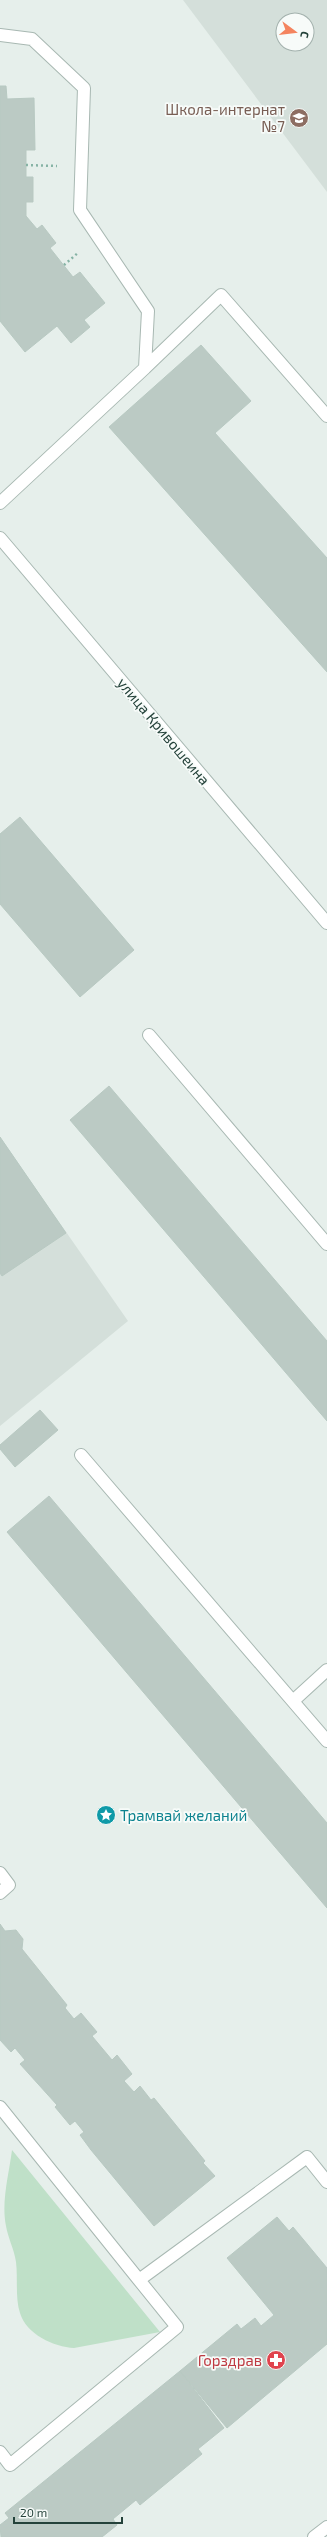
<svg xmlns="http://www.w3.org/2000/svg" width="327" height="2537" viewBox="0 0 327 2537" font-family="'Exo 2',sans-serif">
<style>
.built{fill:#d4dfda;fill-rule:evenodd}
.green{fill:#bfe0c8}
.building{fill:#bbcac4;stroke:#b8c9c2}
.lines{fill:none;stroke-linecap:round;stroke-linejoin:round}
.lane-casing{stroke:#a8b8b2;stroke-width:14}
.street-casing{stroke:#a8b8b2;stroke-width:14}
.path{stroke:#86b3a5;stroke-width:2.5;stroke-dasharray:2 3;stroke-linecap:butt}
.lane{stroke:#fff;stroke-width:12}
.street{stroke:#fff;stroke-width:12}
.labels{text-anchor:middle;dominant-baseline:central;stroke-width:3.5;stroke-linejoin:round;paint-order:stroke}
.education-label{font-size:15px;fill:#785e54;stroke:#f7fbf9;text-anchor:end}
.street-label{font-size:15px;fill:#24423a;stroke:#f7fbf9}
.culture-label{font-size:15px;fill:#0d838f;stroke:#f7fbf9;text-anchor:start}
.health-label{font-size:15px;fill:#be3a42;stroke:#f7fbf9;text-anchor:end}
</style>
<rect width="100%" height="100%" fill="#e6efeb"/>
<!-- built -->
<path class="built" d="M183,0H327V192ZM283,20H307V44H283Z
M0,1137L128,1321L0,1426Z"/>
<!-- green -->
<path class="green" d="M12,2150L160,2332L74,2348C54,2347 26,2334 20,2313C15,2298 18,2278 16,2262C14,2249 8,2238 6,2226C1,2202 9,2174 12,2150Z"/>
<!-- building -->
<path class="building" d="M0,86H6L7,99L34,98L35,150H26V177H33V202H26V216L37,229L42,225L56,243L50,248L73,277L80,272L105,303L84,320L90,327L71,343L57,326L25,352L0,321Z
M201,345L251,401L215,433L327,558V672L109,427Z
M20,817L134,950L80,997L0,904V834Z
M109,1086L327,1341V1421L70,1120Z
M0,1137L66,1233L2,1276L0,1273Z
M40,1410L58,1430L15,1467L0,1449V1445Z
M49,1496L327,1823V1908L7,1532Z
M0,1924L5,1931L16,1930L23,1939L22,1949L67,2005L65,2008L74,2019L81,2013L97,2032L92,2036L112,2060L117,2055L132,2074L124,2081L134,2092L140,2086L151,2100L154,2098L205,2161L203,2163L215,2176L154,2226L91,2150L80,2135L84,2132L75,2121L70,2125L55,2107L57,2105L20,2064L25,2060L15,2048L11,2052L0,2040Z
M277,2217L289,2231L293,2227L327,2268V2344L227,2428L180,2371L237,2324L241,2329L255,2318L261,2326L274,2315L227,2258Z
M180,2371L224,2428L198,2449L202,2454L140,2505L136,2500L113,2519L117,2525L102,2537H1L0,2525L9,2518L5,2513Z"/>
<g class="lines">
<!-- lane casing -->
<g class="lane-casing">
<path id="lane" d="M0,35L32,39L84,88L80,210L148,311L145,368L0,503
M145,368L221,295L327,416
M149,1035L327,1244
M81,1455L327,1741
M293,1701L327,1670
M0,1873L9,1885L0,1893
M0,2107L139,2280L307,2157L327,2182
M0,2452L10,2465L177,2327L139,2280"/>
</g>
<!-- street casing -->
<g class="street-casing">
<path id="street" d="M0,538L327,923
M314,2537L327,2527"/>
</g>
<!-- path -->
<path class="path" d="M26,165L57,166
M64,265L79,252"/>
<!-- lane -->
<use href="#lane" class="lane"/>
<!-- street -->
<use href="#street" class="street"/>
</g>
<!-- icons -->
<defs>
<g id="school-disc" transform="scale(1)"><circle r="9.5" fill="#8d6e63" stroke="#f7fbf9"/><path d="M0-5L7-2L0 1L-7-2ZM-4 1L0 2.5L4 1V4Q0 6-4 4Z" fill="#fff"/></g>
<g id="sight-disc" transform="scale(1)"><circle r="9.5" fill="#0f9aa8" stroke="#f7fbf9"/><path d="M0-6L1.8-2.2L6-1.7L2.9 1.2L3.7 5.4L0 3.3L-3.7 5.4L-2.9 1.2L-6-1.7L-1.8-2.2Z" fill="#fff"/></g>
<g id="pharmacy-disc" transform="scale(1)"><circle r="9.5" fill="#e0444e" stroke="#f7fbf9"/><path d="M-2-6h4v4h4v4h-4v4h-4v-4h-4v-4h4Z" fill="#fff"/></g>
</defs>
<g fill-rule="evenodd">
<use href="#school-disc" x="299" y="118"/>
<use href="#sight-disc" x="106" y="1815"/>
<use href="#pharmacy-disc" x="276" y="2360"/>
</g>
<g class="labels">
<!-- education labels -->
<g class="education-label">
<text x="285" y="109">Школа-интернат<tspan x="285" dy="17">№7</tspan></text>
</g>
<!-- street labels -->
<g class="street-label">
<text transform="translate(164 731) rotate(50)">улица Кривошеина</text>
</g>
<!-- culture labels -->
<g class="culture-label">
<text x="120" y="1815">Трамвай желаний</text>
</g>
<!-- health labels -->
<g class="health-label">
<text x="262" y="2360">Горздрав</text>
</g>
</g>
<!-- north arrow -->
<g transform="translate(295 32) rotate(105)"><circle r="19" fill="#f7fbf9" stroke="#a3b1ad"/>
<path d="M0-3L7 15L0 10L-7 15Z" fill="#f4845f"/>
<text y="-6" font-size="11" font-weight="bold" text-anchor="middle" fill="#24423a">С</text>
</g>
<!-- scale -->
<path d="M14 2517v6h108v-6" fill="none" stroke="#24423a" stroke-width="2"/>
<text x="20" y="2517" font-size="12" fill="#24423a" stroke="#f7fbf9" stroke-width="3" paint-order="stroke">20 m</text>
</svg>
